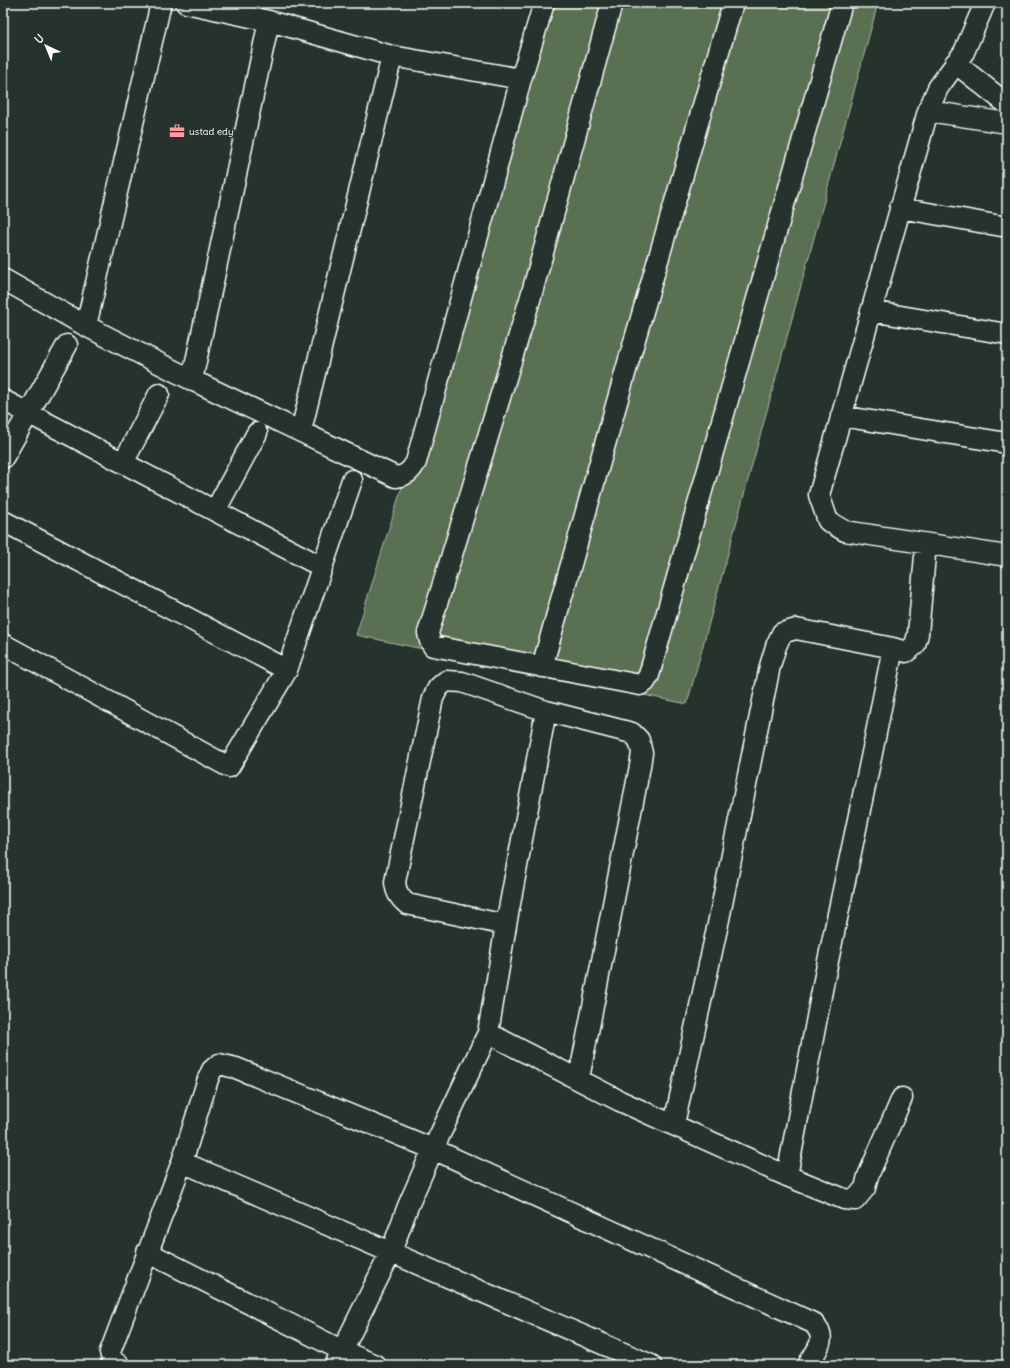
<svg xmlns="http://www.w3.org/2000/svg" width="1010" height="1368" viewBox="0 0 1010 1368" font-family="Delius,sans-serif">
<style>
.green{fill:#5a6f53;stroke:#acb7a9}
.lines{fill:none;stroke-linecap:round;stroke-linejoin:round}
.street-casing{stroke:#fff;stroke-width:23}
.street{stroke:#26332d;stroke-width:20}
.labels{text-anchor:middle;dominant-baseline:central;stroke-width:3;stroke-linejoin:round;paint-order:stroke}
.poi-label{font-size:10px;fill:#fff;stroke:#26332d;text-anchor:start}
</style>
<rect width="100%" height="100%" fill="#26332d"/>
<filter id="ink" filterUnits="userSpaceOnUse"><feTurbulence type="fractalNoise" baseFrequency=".025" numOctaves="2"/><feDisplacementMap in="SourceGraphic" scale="8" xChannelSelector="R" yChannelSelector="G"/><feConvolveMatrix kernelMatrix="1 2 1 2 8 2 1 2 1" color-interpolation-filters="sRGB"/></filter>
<g filter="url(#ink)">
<!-- green -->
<path class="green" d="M552,3H878L687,704L356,635Z"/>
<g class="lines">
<!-- street casing -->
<g class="street-casing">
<path id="street" d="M186,3L269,21L392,56L521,79L544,3
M612,3L531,296L428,633L430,641L433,646L640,685L645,682L649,675L842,3
M985,3L964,52L938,88L928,111L819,495L828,521L845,531L1007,556
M955,63L1007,104
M928,111L1007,123
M900,208L1007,227
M3,279L86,326L192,380L396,477C406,476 411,471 416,462L521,79
M871,311L1007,334
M86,326L161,3
M192,380L269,21
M3,400L322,567
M841,416L1007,443
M301,431L392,56
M3,458L67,345
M123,463L159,394
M215,511L257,433
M3,521L287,670
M3,644L229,767L287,670L352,480
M893,648L906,652L915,645L918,634L926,544
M542,667L630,356L733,3
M506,925L407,904C399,897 396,892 395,882L433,698L438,688L446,681L462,682L546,711L632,733L639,740L642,753L640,766L579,1078
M488,1033L620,1101L787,1176L844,1199L855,1200L865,1188L868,1176L902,1098
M674,1124L718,924L770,666L776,646L782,633L796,629L893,648L872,753L824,980L787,1176
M182,1162L651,1365
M147,1252L343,1351L375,1365
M119,1365L112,1360L110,1352L182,1162L208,1079L212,1070L219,1064L236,1068L433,1149L813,1323C829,1339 817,1349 808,1365
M335,1365L391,1252L408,1206L433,1149L488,1033L506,925L546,711"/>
</g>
<!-- street -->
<use href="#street" class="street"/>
</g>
</g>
<!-- icons -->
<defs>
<g id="office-bare" transform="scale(1.2)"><path d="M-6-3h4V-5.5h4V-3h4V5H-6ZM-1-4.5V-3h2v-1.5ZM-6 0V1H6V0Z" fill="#ff9aa2" stroke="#26332d" stroke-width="2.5" paint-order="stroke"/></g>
</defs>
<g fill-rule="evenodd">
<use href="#office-bare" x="177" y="131"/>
</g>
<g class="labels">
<!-- poi labels -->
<g class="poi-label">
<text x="189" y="131">ustad edy</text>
</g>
</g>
<!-- margin -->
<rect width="1010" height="1368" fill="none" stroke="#26332d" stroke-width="16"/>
<rect x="8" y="8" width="994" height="1352" fill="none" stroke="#fff" stroke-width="1.5" filter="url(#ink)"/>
<!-- north arrow -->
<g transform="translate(46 46) rotate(316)" stroke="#26332d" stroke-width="3" paint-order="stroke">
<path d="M0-3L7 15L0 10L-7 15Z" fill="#ffffff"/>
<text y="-6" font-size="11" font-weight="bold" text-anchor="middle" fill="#ffffff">U</text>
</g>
</svg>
